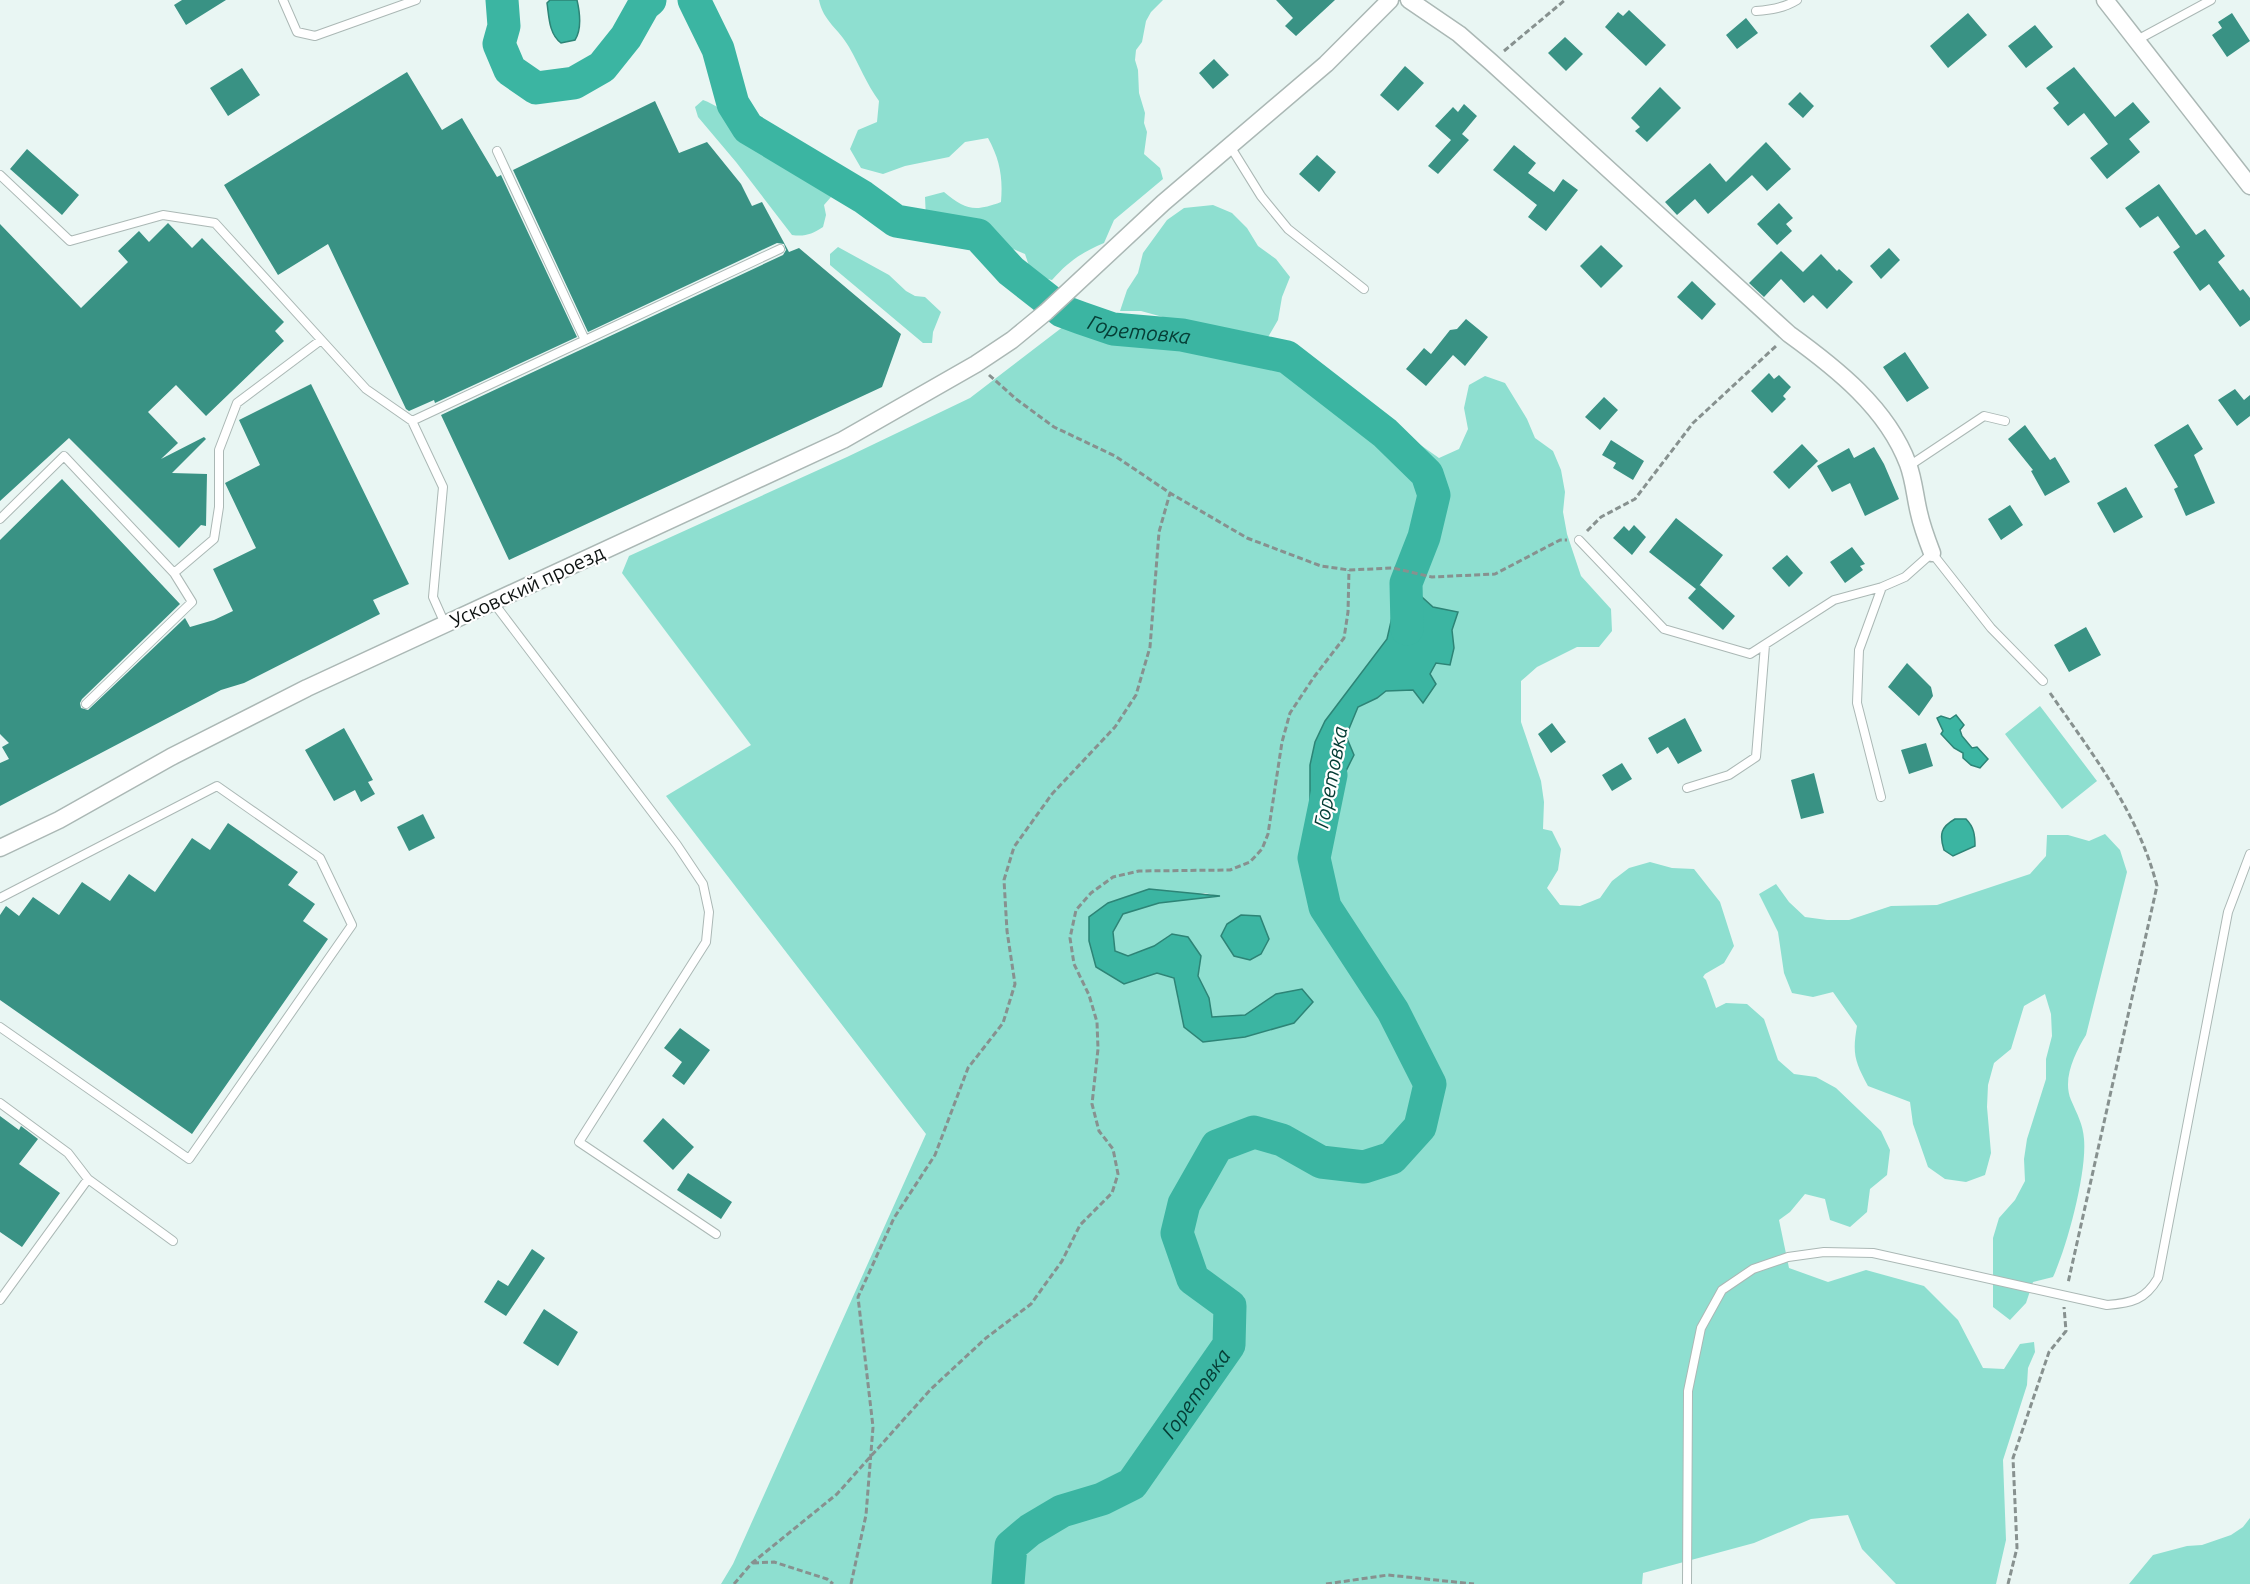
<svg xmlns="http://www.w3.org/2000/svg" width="2250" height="1584" viewBox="0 0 2250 1584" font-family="Ubuntu,sans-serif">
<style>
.green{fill:#8edfd0;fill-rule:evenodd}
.water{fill:#3bb5a2;stroke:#2d8476;stroke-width:1.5}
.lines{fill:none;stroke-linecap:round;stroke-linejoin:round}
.river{stroke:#3bb5a2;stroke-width:33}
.building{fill:#399284}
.lane-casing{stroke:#abb8b5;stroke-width:10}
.street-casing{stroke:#abb8b5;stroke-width:19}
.path{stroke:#87918f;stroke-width:3;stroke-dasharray:6 3;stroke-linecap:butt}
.lane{stroke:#fff;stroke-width:8}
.street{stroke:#fff;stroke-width:16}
.labels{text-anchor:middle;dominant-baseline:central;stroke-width:4.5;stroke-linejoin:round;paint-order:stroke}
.street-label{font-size:20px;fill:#0d1211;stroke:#fff}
.water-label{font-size:21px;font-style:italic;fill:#053d35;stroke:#fff}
</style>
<rect width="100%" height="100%" fill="#e9f6f3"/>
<!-- green -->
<path class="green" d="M819,0H1163L1151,12L1146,21L1142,42L1136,50L1135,60L1138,70L1139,93L1145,113L1144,123L1147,132L1144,154L1160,168L1163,179L1114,220L1104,243C1082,252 1068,262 1052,280L1032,275L1025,254L967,230L946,227L926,219L925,197L944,192C965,210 975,212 1001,202C1003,177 1000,160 988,138L965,142L949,157L905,166L883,174L861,168L850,149L858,130L877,122L879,101C866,83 860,66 849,47C839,29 823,21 819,0Z
M703,100C733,111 752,143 778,161C784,166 792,166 799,170C811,176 822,188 831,197L824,205L826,215L823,227C812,234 805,237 792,235L736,162L698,117L695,107Z
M1213,205L1232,213L1247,228L1258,246L1276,259L1290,277L1282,297L1278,320L1267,339L1246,340L1225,331L1203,328L1141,311H1120L1127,290L1138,273L1143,253L1167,220L1184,208Z
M838,247L889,275L906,291L915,296L925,297L941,312L933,332L932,343H923L830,265V254Z
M1070,325L1087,335L1108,338L1163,340L1264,362L1325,396L1384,445L1404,437L1422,446L1439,458L1459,449L1468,429L1464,408L1469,385L1485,376L1505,383L1527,419L1535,438L1553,451L1561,470L1565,492L1563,512L1567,534L1581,576L1611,609L1612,631L1599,647H1577L1537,667L1521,681V722L1541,781L1544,802L1543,829L1552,831L1561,849L1558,870L1547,888L1560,905L1580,906L1600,898L1612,881L1629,868L1650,862L1672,868L1694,869L1720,902L1734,946L1724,963L1705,974L1703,977L1706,980L1716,1008L1726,1003L1747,1004L1764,1019L1778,1060L1794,1074L1816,1077L1836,1088L1881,1131L1890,1150L1887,1175L1870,1189L1867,1212L1850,1227L1830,1220L1825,1199L1805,1194L1790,1212L1779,1220L1789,1268L1828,1282L1866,1270L1924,1286L1958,1320L1983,1368L2004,1369L2020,1344L2034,1342L2035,1352L2028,1368L2027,1385L2003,1460L2006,1540L1996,1584H1896L1862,1549L1848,1515L1811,1519L1754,1543L1643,1573L1642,1584H721L733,1564L926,1134L666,796L751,745L622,573L629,556L847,457L970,398L1064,326ZM1402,579C1429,607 1463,619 1450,665L1436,662L1430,674L1423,703L1413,690L1386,691L1377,698L1358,707L1346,736L1354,755C1345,773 1333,794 1335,815L1315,821L1310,828V765L1315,742L1325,721L1387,639ZM1205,893L1217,896L1159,903L1123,914L1113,932L1115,951L1127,956L1154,946L1171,934L1200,956L1198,976L1209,998L1212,1017L1245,1015L1294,1023L1245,1037L1203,1042L1178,1001L1175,978L1157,973L1124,984L1089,917Z
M2040,706L2097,781L2062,809L2005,734Z
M2105,834L2120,850L2127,872L2086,1035C2075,1053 2062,1079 2071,1100C2077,1114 2083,1124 2084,1139C2087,1173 2067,1247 2053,1277L2033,1282L2026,1303L2010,1320L1993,1307V1238L1999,1218L2015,1200L2025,1181L2024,1159L2027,1139L2046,1079V1059L2052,1036L2051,1014L2045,994L2024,1006L2011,1049L1994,1063L1988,1085L1987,1107L1991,1153L1985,1175L1966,1182L1945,1179L1928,1167L1913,1124L1910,1102L1868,1086C1855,1062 1852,1054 1857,1026L1833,992L1813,997L1792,993L1784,973L1778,932L1759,894L1776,884L1789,902L1805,917L1827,920H1849L1891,906L1937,905L2030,874L2046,856L2047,835H2068L2089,841Z
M2250,1518V1584H2129L2153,1555L2187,1546L2202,1545L2231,1535L2243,1527Z"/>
<!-- water -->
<path class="water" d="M550,0H577C580,13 582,29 575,40L561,43C549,34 549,17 547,3Z
M1401,578L1433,607L1458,612L1452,630L1454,648L1450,665L1436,663L1430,674L1436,684L1423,703L1413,690L1386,691L1377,698L1358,707L1346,736L1354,755C1345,773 1333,794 1335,815L1315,821L1310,829V765L1315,742L1325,721L1387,639Z
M1956,715L1964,725L1960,730L1962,736L1972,748L1977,747L1988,759L1980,768L1971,765L1963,758V753L1954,748L1941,734L1943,731L1937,718L1941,716L1950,719Z
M1955,819H1966C1974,827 1975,835 1975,846L1953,856L1944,850C1939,834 1941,827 1955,819Z
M1149,889L1220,896L1159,903L1123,914L1113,932L1115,951L1128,956L1154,946L1172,934L1188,937L1201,956L1198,976L1209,998L1212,1017L1245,1015L1276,994L1302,989L1313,1002L1294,1023L1245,1037L1203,1042L1184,1027L1174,978L1157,973L1124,984L1096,967L1089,941V917L1108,903Z
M1241,915L1260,916L1269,939L1261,954L1250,960L1234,956L1221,936L1227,924Z"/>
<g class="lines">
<!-- river -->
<g class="river">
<path d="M502,0L504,26L499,44L510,70L536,88L574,83L602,67L626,37L644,5L650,0"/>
<path id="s1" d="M694,0L718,49L733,104L748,128L863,197L896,221L978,235L1011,271L1062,311L1081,318L1113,329L1182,335L1287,357L1385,433L1427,474L1434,495L1424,537L1406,583L1407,629"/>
<path id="s2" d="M1008,1584L1011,1546L1030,1530L1062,1511L1102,1499L1132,1484L1229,1345L1230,1306L1193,1279L1177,1233L1184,1204L1217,1146L1254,1132L1282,1140L1321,1162L1364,1167L1392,1158L1420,1127L1430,1084L1393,1011L1325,907L1314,858L1331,775"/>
</g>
</g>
<!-- building -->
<path class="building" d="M182,0H226L186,25L174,5Z
M1276,0H1335L1296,36L1285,26L1293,18Z
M1629,10L1666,45L1646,66L1605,27L1618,12L1623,16Z
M1968,13L1987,35L1948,68L1930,46Z
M2232,13L2250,41L2227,57L2212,35L2222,28L2218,22Z
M1746,18L1758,33L1737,49L1726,35Z
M2035,25L2053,47L2026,68L2008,46Z
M1565,37L1583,54L1566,71L1548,53Z
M1214,59L1229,75L1213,89L1199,73Z
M1405,66L1424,83L1398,111L1380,95Z
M2074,67L2115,117L2133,102L2150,122L2129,139L2140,152L2107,179L2090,158L2108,144L2084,113L2068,126L2053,108L2059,103L2046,88Z
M242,68L260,95L228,116L210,88Z
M407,72L442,130L462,118L497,177L501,175L577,337L435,403L434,400L409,411L406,409L328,244L278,275L224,185Z
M1660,87L1681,108L1647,142L1635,131L1640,127L1631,118Z
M1800,92L1814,106L1803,118L1788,104Z
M655,101L679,153L707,142L741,184L752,206L762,202L789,252L799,248L901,334L882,387L509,560L441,415L783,255L786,250L784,244L777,243L588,332L513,170Z
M1464,104L1477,116L1462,134L1469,140L1438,174L1428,166L1451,140L1435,126L1453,107L1458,112Z
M1766,142L1791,169L1767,191L1752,175L1708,214L1695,199L1677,215L1665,202L1710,163L1726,182Z
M1514,145L1536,163L1528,173L1554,192L1563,179L1578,190L1546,231L1528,217L1537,205L1493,170Z
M27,149L79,195L62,215L10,169Z
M1317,155L1336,172L1319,192L1299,174Z
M2159,184L2196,235L2205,229L2225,256L2218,262L2240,291L2243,289L2250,298V320L2240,327L2209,284L2200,291L2173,252L2180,247L2158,216L2140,228L2125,208Z
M1779,203L1793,218L1786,224L1792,231L1777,245L1757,224Z
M168,223L192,248L202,238L284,322L275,331L284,341L206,416L176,385L148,412L178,443L161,459L204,437L206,439L172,473L207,474L206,526L201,525L179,548L69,438L0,501V224L81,308L128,262L118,251L139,231L149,242Z
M1601,245L1623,266L1601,288L1580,266Z
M1889,248L1900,260L1881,279L1870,266Z
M1781,251L1803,272L1821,254L1837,271L1839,269L1853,282L1827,309L1813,295L1804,303L1781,279L1764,297L1749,283Z
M1692,281L1716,304L1702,320L1677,297Z
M1466,319L1488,337L1465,366L1453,355L1426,386L1406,369L1424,348L1431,354L1450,330L1457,329Z
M1905,352L1929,388L1907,402L1883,367Z
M1769,373L1774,379L1779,375L1791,387L1783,396L1786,399L1772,413L1751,391Z
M311,384L409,584L373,600L380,614L244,683L221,690L0,806V763L9,759L2,747L9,743L0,734V540L62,479L180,604L82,699L80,703L81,708L88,710L185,618L190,627L214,620L233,611L213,569L256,548L225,483L260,465L239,420Z
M2235,389L2244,400L2250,395V416L2237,426L2218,400Z
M1604,397L1618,410L1600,430L1585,417Z
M2188,424L2203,449L2194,455L2215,503L2186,516L2174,489L2178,487L2154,445Z
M2025,425L2050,460L2055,457L2070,482L2045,496L2031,471L2033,470L2008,439Z
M1611,440L1644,461L1633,480L1613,468L1616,463L1602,455Z
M1802,444L1818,461L1789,489L1773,472Z
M1874,447L1884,464L1899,499L1865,516L1850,483L1832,492L1817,466L1849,448L1854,458Z
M2126,487L2143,517L2114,533L2097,503Z
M2010,505L2023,525L2001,540L1988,519Z
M1676,518L1723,555L1699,586L1700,585L1735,616L1723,630L1688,598L1696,589L1649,552Z
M1634,525L1646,537L1632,555L1613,538L1624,526L1629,531Z
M1852,547L1865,564L1860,566L1863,570L1845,583L1830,562Z
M1787,555L1803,573L1789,587L1772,568Z
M2086,627L2101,655L2069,672L2054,645Z
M1907,663L1931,687L1933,696L1919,716L1888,687Z
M1685,718L1702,751L1678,764L1668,747L1657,754L1648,738Z
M1552,723L1566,742L1551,753L1538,734Z
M344,728L373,780L368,782L375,794L361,802L355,790L334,801L305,750Z
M1926,743L1933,766L1909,774L1901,750Z
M1622,763L1632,779L1612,791L1602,775Z
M1814,773L1824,813L1801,819L1791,780Z
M423,814L435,838L409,851L397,827Z
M228,823L298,872L288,885L315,904L303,921L328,939L192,1134L0,1000V915L6,906L19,916L33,897L59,915L82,882L110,901L129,874L155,892L192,838L210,850Z
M680,1028L710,1050L684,1085L672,1076L682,1062L664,1048Z
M0,1116L19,1130L21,1126L38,1139L19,1164L60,1193L22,1247L0,1232Z
M663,1118L694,1147L673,1170L643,1141Z
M688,1173L732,1202L721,1219L677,1190Z
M532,1249L545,1258L506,1316L484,1302L498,1280L508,1286Z
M544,1309L578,1332L558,1366L523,1343Z"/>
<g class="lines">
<!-- lane casing -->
<g class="lane-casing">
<path id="lane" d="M283,0L297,32L315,36L416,0
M1756,11C1771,10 1784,8 1797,0
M2137,40L2211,0
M1230,146L1261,196L1288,229L1364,289
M497,151L585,340
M0,175L70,241L163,215L215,223L366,389L412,421
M1909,466L1984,416L2005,421
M0,519L64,456L174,573L214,539L219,507V450L237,403L321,340
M1579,540L1664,629L1750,654L1834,600L1882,587L1859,650L1857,703L1881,797
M1882,587L1905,577L1932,553L1991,628L2043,681
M493,602L677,845L703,884L709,912L706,942L579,1142L716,1234
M445,624L433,597L443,487L412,421L780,249
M86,704L192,602L174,573
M1687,788L1729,775L1756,757L1765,645
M0,898L217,786L320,858L352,925L189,1159L0,1027
M0,1103L68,1153L88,1179L173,1241
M0,1300L88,1179
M1687,1584L1688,1391L1701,1328L1722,1290L1753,1269L1788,1257L1824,1252L1873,1253L2107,1305C2132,1303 2145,1300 2158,1278L2228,912L2250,854"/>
</g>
<!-- street casing -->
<g class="street-casing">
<path id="street" d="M1409,0L1459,34L1491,62L1789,334C1836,368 1887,408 1908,464C1914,480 1915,497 1919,513C1922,527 1927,540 1932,553
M2105,0L2250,186
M0,848L59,820L171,757L307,688L843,440L976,364L1012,340L1046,312L1163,203L1326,64L1390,0"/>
</g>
<!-- path -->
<path class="path" d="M1504,51L1565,0
M989,375L1016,399L1054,427L1115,456L1170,493L1247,538L1321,566L1349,570L1393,568L1432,577L1495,574L1560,540H1567
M1587,531L1601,517L1635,499L1693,423L1776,346
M2050,693C2093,755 2138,812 2157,886L2068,1283
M753,1563L774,1562L827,1579L833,1584
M734,1584L752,1563L837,1494L931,1389L986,1338L1031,1304L1062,1261L1080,1225L1112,1193L1118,1174L1113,1149L1099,1131L1092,1104L1098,1049L1097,1022L1089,995L1074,964L1070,938L1076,910L1091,893L1113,877L1139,871L1230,870L1250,862L1262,849L1268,834L1282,742L1290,713L1314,677L1344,638L1348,612L1349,570
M851,1584L866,1515L873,1427L858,1297L894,1218L935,1155L968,1068L1003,1023L1015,984L1007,931L1004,880L1014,847L1052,794L1115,727L1136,695L1150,647L1159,532L1170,493
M1326,1584L1388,1575L1474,1584
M2008,1584L2017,1548L2013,1458L2049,1352L2066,1331L2064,1307"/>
<!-- lane -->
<use href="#lane" class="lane"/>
<!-- street -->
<use href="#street" class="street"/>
</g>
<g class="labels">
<!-- street labels -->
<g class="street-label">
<text transform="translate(527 586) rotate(-25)">Усковский проезд</text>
</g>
<!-- water labels -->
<g class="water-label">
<text stroke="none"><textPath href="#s1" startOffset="592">Горетовка</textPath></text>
<text transform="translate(1330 777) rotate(-79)">Горетовка</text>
<text stroke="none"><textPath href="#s2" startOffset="286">Горетовка</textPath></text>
</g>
</g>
</svg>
